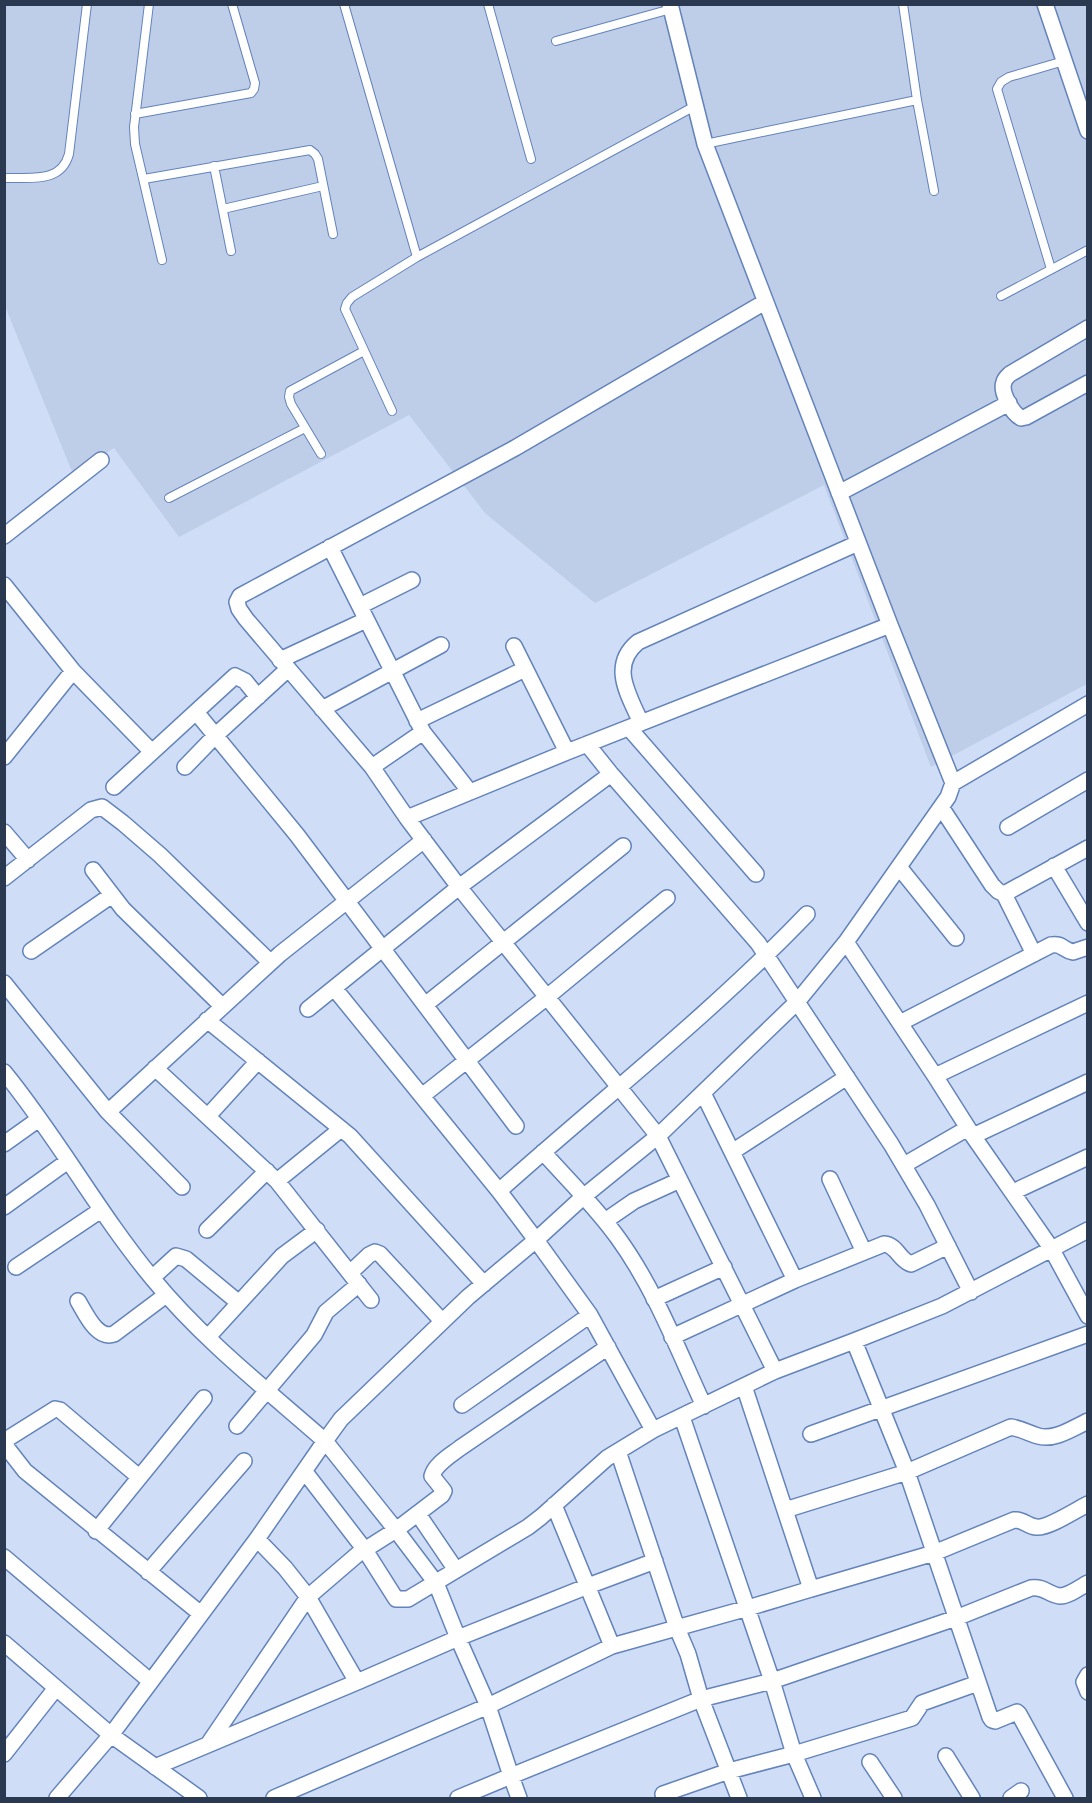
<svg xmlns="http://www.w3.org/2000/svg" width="1092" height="1803" viewBox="0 0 1092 1803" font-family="'IBM Plex Serif',serif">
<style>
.built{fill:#becde8}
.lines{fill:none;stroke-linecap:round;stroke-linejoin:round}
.service-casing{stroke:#6383bb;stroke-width:10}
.minor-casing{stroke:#6383bb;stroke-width:18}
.service{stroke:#fff;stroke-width:8}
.minor{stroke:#fff;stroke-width:15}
</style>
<rect width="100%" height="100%" fill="#cfdef6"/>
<!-- built -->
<path class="built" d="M4,5H1087V684L931,767L824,485L595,603L485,513L409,415L179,537L114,448L73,474L5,306Z"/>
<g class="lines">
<!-- service casing -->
<g class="service-casing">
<path id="service" d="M149,4L134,127L135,144L162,260
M344,4L417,257L695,106
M488,4L531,159
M903,4L917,100L934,191
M556,41L671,9
M135,114L251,93L254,89L255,83L232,4
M705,144L917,100
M214,166L231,251
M4,178C30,177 61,184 69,154L87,4
M144,179L310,150L315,154L318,159L333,234
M223,209L323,186
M1051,269L997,89L1001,82L1009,77L1064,61
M1001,296L1088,250
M392,411L345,309L347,303L352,297L417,257
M321,454L291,404L289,397L290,391L364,351
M169,498L305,428"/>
</g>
<!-- minor casing -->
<g class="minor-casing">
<path id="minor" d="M670,4L705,144L890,625L953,783L948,797L846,942L935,1076L973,1136L1051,1248L1088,1316
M1045,4L1088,131
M1088,328L1010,374C1008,376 1005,378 1004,382C1000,392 1012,413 1021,418L1026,417L1088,383
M839,493L1009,403
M4,536L101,460
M330,547L423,732L470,792
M4,585L73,671L152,752
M360,606L412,580
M514,646L567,752
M280,660L366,620
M322,709L441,645
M196,712L297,835L516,1126
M417,721L525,669
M641,723C629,695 609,666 638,642L858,543
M629,728L756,874
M587,744L611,774
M4,757L73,671
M185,767L216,735L288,669
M372,767L423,732
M953,783L1088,704
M114,787L235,676L245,681L258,697
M941,807L992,885L998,891L1004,894L1088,848
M407,818L567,752L890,625
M1008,827L1088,780
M4,832L28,860
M1054,866L1088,923
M899,867L956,938
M93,870L123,909L222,1006
M4,878L91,810L102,807L123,823L160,855L270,962
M1004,894L1034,954
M31,951L112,895
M4,983L108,1112L182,1187
M425,1005L623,846
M308,1009L459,887L407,818L372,767L246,619L239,609L237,602L240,596L515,448L765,302
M207,1020L350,1136L484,1284
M900,1023L1051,945C1062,943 1063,950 1073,952L1088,947
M155,1068L277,1181L371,1300
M4,1072C58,1138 99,1214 153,1279C202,1339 267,1390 325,1441L341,1419L468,1297L536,1240L499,1191L334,988
M935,1076L1088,1003
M703,1093L795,1280
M422,1096L547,997L667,898
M108,1112L280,954L424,840
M208,1116L258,1061
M973,1136L1088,1082
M4,1144L39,1119
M543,1152C568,1180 596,1207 618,1238C655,1289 678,1350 704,1406
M732,1152L847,1077
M904,1165L968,1128
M830,1179L864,1252
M277,1181L341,1129
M499,1191C602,1099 711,1014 807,914
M1013,1192L1088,1157
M4,1207L68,1161
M605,1221L634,1201L680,1180
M207,1230L267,1171
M16,1267L101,1210
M350,1273L369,1255L375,1252L380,1254L442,1321
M152,1278L176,1256L186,1259L239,1303
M654,1299L724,1267
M78,1301C86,1314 97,1340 114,1334L166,1295
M208,1337L282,1256L317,1230
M672,1337L795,1280L884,1244C897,1245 899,1260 911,1264L948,1246
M854,1341L907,1472L990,1717L992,1720L995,1721L1017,1712L1019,1714L1065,1798
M608,1347L460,1448C451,1455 435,1464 432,1476L444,1491L442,1495L396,1530L436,1583L458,1638L588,1586L655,1561
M775,1371L658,1136L797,1002L846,942
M744,1386L811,1589L934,1553L1014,1520C1023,1519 1027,1526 1036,1527C1047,1529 1076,1510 1088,1504
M462,1405L590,1315
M682,1417L772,1681L794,1754L813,1798
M237,1426L314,1335L326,1312L359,1284
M653,1430L590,1315L536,1240L583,1197L658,1136L459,887L611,774L758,943L891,1144L927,1205L971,1292
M811,1434L1088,1334
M4,1441L55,1409L60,1410L139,1477
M4,1444L25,1471L201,1614
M618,1451L677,1628L688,1654L701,1699L739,1798
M305,1472L365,1550L396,1599H408L528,1527L541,1517L607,1458L653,1430L775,1371L854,1341L942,1306L1088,1230
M554,1505L612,1646
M785,1510L907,1472L1011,1427C1022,1429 1028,1433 1038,1436C1054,1441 1073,1428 1088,1421
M418,1514L456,1570
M96,1531L204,1398
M4,1557L150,1681
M148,1572L244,1461
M811,1589L748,1608L612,1646L488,1706L511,1776L701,1699L772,1681L956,1618L1031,1588C1044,1586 1049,1595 1060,1596C1069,1596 1080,1587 1088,1583
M4,1643L111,1735L199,1798
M1088,1675L1084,1682L1088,1692
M209,1743L308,1597L285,1568L257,1539
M4,1754L56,1688
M946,1756L972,1798
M870,1762L894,1798
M57,1798L111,1735L257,1539L325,1441L396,1530L358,1554L308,1597L357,1682L155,1767
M274,1798L488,1706L458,1638L357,1682
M458,1798L511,1776L519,1798
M665,1798L663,1794L729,1771L794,1754L912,1718L922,1703L978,1683
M1011,1798L1021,1791"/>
</g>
<!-- service -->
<use href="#service" class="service"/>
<!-- minor -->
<use href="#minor" class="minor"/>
</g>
<!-- border -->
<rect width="1092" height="1803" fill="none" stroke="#2a3850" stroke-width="12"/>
</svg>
